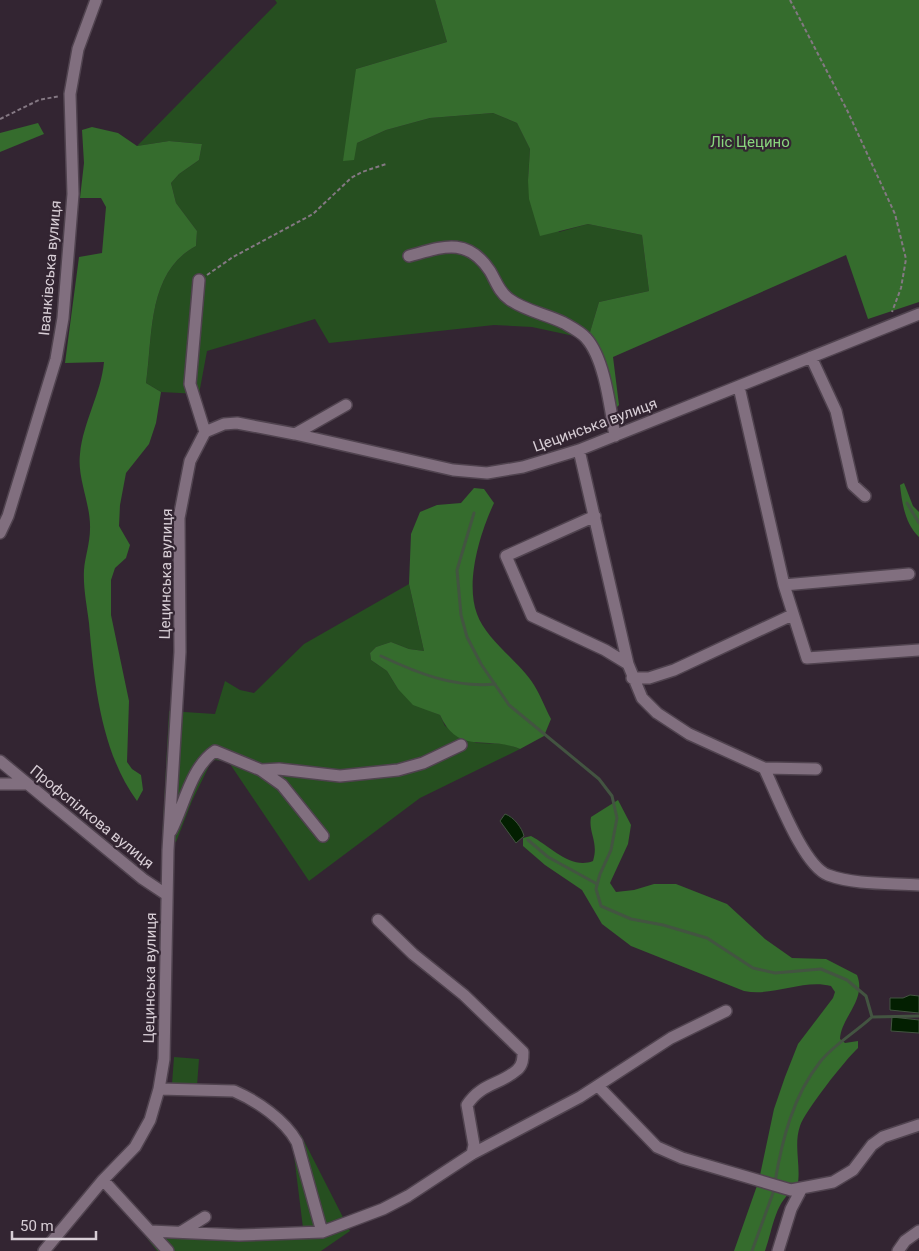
<svg xmlns="http://www.w3.org/2000/svg" width="919" height="1251" viewBox="0 0 919 1251" font-family="Roboto,sans-serif">
<style>
.green{fill:#264f20}
.forest{fill:#356c2d}
.water{fill:#031f01;stroke:#435441}
.lines{fill:none;stroke-linecap:round;stroke-linejoin:round}
.stream{stroke:#435441;stroke-width:3}
.minor-casing{stroke:#50434f;stroke-width:14}
.path{stroke:#847883;stroke-width:2;stroke-dasharray:4 2.5;stroke-linecap:butt}
.minor{stroke:#816f7f;stroke-width:11}
.labels{text-anchor:middle;dominant-baseline:central;stroke-width:4.5;stroke-linejoin:round;paint-order:stroke}
.park-label{font-size:15px;fill:#88d57d;stroke:#332532}
.street-label{font-size:15px;fill:#d8ced6;stroke:#332532}
</style>
<rect width="100%" height="100%" fill="#332532"/>
<!-- green -->
<path class="green" d="M275,0H435L447,42L356,69L357,143L386,130L430,118L493,113L517,123L530,149L528,180L559,232L588,224L642,235L649,291L599,302L588,339L532,327L494,325L329,343L315,319L207,351L199,394L161,392L146,383C153,335 147,272 196,246L197,231L176,203L171,183L179,174L199,160L202,144L169,141L137,146L277,3Z
M409,584L424,651L409,649L391,642L376,647L370,653L371,660L387,671L398,689L430,711L440,715L445,726L476,743L507,744L520,749L420,798L309,881L228,761L212,760L192,801L176,842L162,841L169,711L215,714L225,681L240,690L254,693L304,644Z
M174,1057L199,1059L197,1086L172,1084Z
M301,1135L350,1231L321,1251H157L146,1237L156,1226L182,1230L303,1228L292,1139Z"/>
<!-- forest -->
<path class="forest" d="M435,0H919V302L868,319L846,255L613,357L619,405L613,411L588,339L599,302L649,291L642,235L588,224L540,236L529,199L528,180L530,149L517,123L493,113L430,118L386,130L357,143L354,160L343,161L356,69L447,42Z
M38,123L44,134L0,152V133Z
M92,127L118,133L137,146L169,141L202,144L199,160L179,174L171,183L176,203L197,231L196,246C147,272 153,335 146,383L161,392L156,423L149,444L126,473L120,505L119,526L130,545L126,558L115,568L111,580V615L129,701L127,762L132,769L141,775L143,790L137,801C101,752 94,682 89,623C87,606 83,588 84,570C85,557 90,543 90,529C91,504 77,479 80,454C83,422 101,394 104,362L65,363L79,257L102,253L106,207L101,198H80L84,163L82,130Z
M904,483L913,506L919,512V537C905,524 902,503 900,485Z
M474,488L484,489L494,503C480,533 465,582 477,614C486,640 519,661 534,685C541,696 545,708 551,719L544,736L520,749C488,735 458,756 440,715L413,705L398,689L387,671L371,660L370,653L376,647L391,642L409,649L424,651L409,584L411,534L420,512L437,505L461,503Z
M618,800L631,825L628,844L610,883L616,892L634,890L654,884H676L727,904L765,939L792,958L826,959L857,975C867,1000 841,1017 840,1039L845,1043L858,1041V1048C845,1060 805,1111 800,1126C793,1146 802,1168 797,1188C775,1199 773,1229 765,1251H734L759,1180L774,1109L785,1077L798,1044L833,998L835,992L831,986C802,979 774,997 744,991L631,946L602,924L582,890L545,865L523,846V838L531,836C550,846 571,870 593,861C599,842 588,832 591,817Z"/>
<!-- water -->
<path class="water" d="M505,814C514,817 522,828 524,836L516,843L500,821Z
M910,995L919,996V1013L890,1010V998H903Z
M892,1017L919,1020V1033L891,1031Z"/>
<g class="lines">
<!-- stream -->
<path class="stream" d="M907,503L919,523
M474,513L457,570L461,615L467,637L481,664L509,705L599,779L612,796L617,818L611,850L600,874L596,889L601,906L631,919L663,925L707,938L753,968L775,973L821,969L847,980L866,996L872,1017L919,1016
M381,656C417,673 454,688 495,684
M528,840L548,857L597,884
M775,1182C782,1140 793,1096 820,1062C833,1045 856,1032 872,1017
M752,1251L773,1193"/>
<!-- minor casing -->
<g class="minor-casing">
<path id="minor" d="M409,256C442,247 467,236 490,271C496,281 499,292 509,299C525,311 546,314 564,323C571,327 581,332 586,338C605,359 610,408 615,436
M199,280L190,384L205,432
M811,357L836,411L853,485L865,496
M739,387L784,585L807,658L919,650
M295,434L346,405
M579,450L628,664L642,698L657,713L689,734L764,768C776,792 803,866 828,875C855,885 890,883 919,885
M595,516L506,556L532,616L605,650L628,664
M0,533L8,516L56,359L63,318L73,194L70,94L78,49L96,0
M784,585L909,574
M632,678H649L674,670L792,615
M0,761L143,879L167,895
M764,768L816,769
M261,770L282,785L323,836
M0,784H28
M171,831C184,806 191,767 215,751L261,770L279,769L340,776L398,770L423,763L461,745
M378,920L413,954L464,995L523,1052C523,1058 523,1065 517,1070C500,1085 481,1083 467,1105L474,1145L472,1154
M598,1086L657,1147L682,1158L791,1190L833,1182L853,1170L872,1145L883,1137L919,1125
M159,1089L234,1091C257,1101 285,1120 297,1142L322,1232
M103,1180L168,1251
M150,1231L239,1235L322,1232L383,1209L408,1196L472,1154L580,1097L671,1038L726,1011
M181,1232L205,1217
M44,1251L103,1180L135,1147L150,1120L159,1089L164,1059L168,850L180,652L179,518L190,461L205,432L224,424L237,423L295,434L453,470L487,473L523,467L579,450L919,314
M778,1251L791,1209L802,1188
M898,1251L905,1241L919,1231"/>
</g>
<!-- path -->
<path class="path" d="M790,0L847,110L895,214L906,259L901,288L892,312
M0,119L39,100L60,96
M207,275L233,257L313,214L351,178L362,172L386,164"/>
<!-- minor -->
<use href="#minor" class="minor"/>
</g>
<g class="labels">
<!-- park labels -->
<g class="park-label">
<text x="750" y="142">Ліс Цецино</text>
</g>
<!-- street labels -->
<g class="street-label">
<text transform="translate(50 268) rotate(-85)">Іванківська вулиця</text>
<text transform="translate(595 425) rotate(-20)">Цецинська вулиця</text>
<text transform="translate(166 574) rotate(-89)">Цецинська вулиця</text>
<text transform="translate(92 817) rotate(39)">Профспілкова вулиця</text>
<text transform="translate(150 978) rotate(-89)">Цецинська вулиця</text>
</g>
</g>
<!-- scale -->
<path d="M12 1231v8h84v-8" fill="none" stroke="#d8ced6" stroke-width="2.5"/>
<text x="20" y="1231" font-size="15" fill="#d8ced6" stroke="#332532" stroke-width="4" paint-order="stroke">50 m</text>
</svg>
